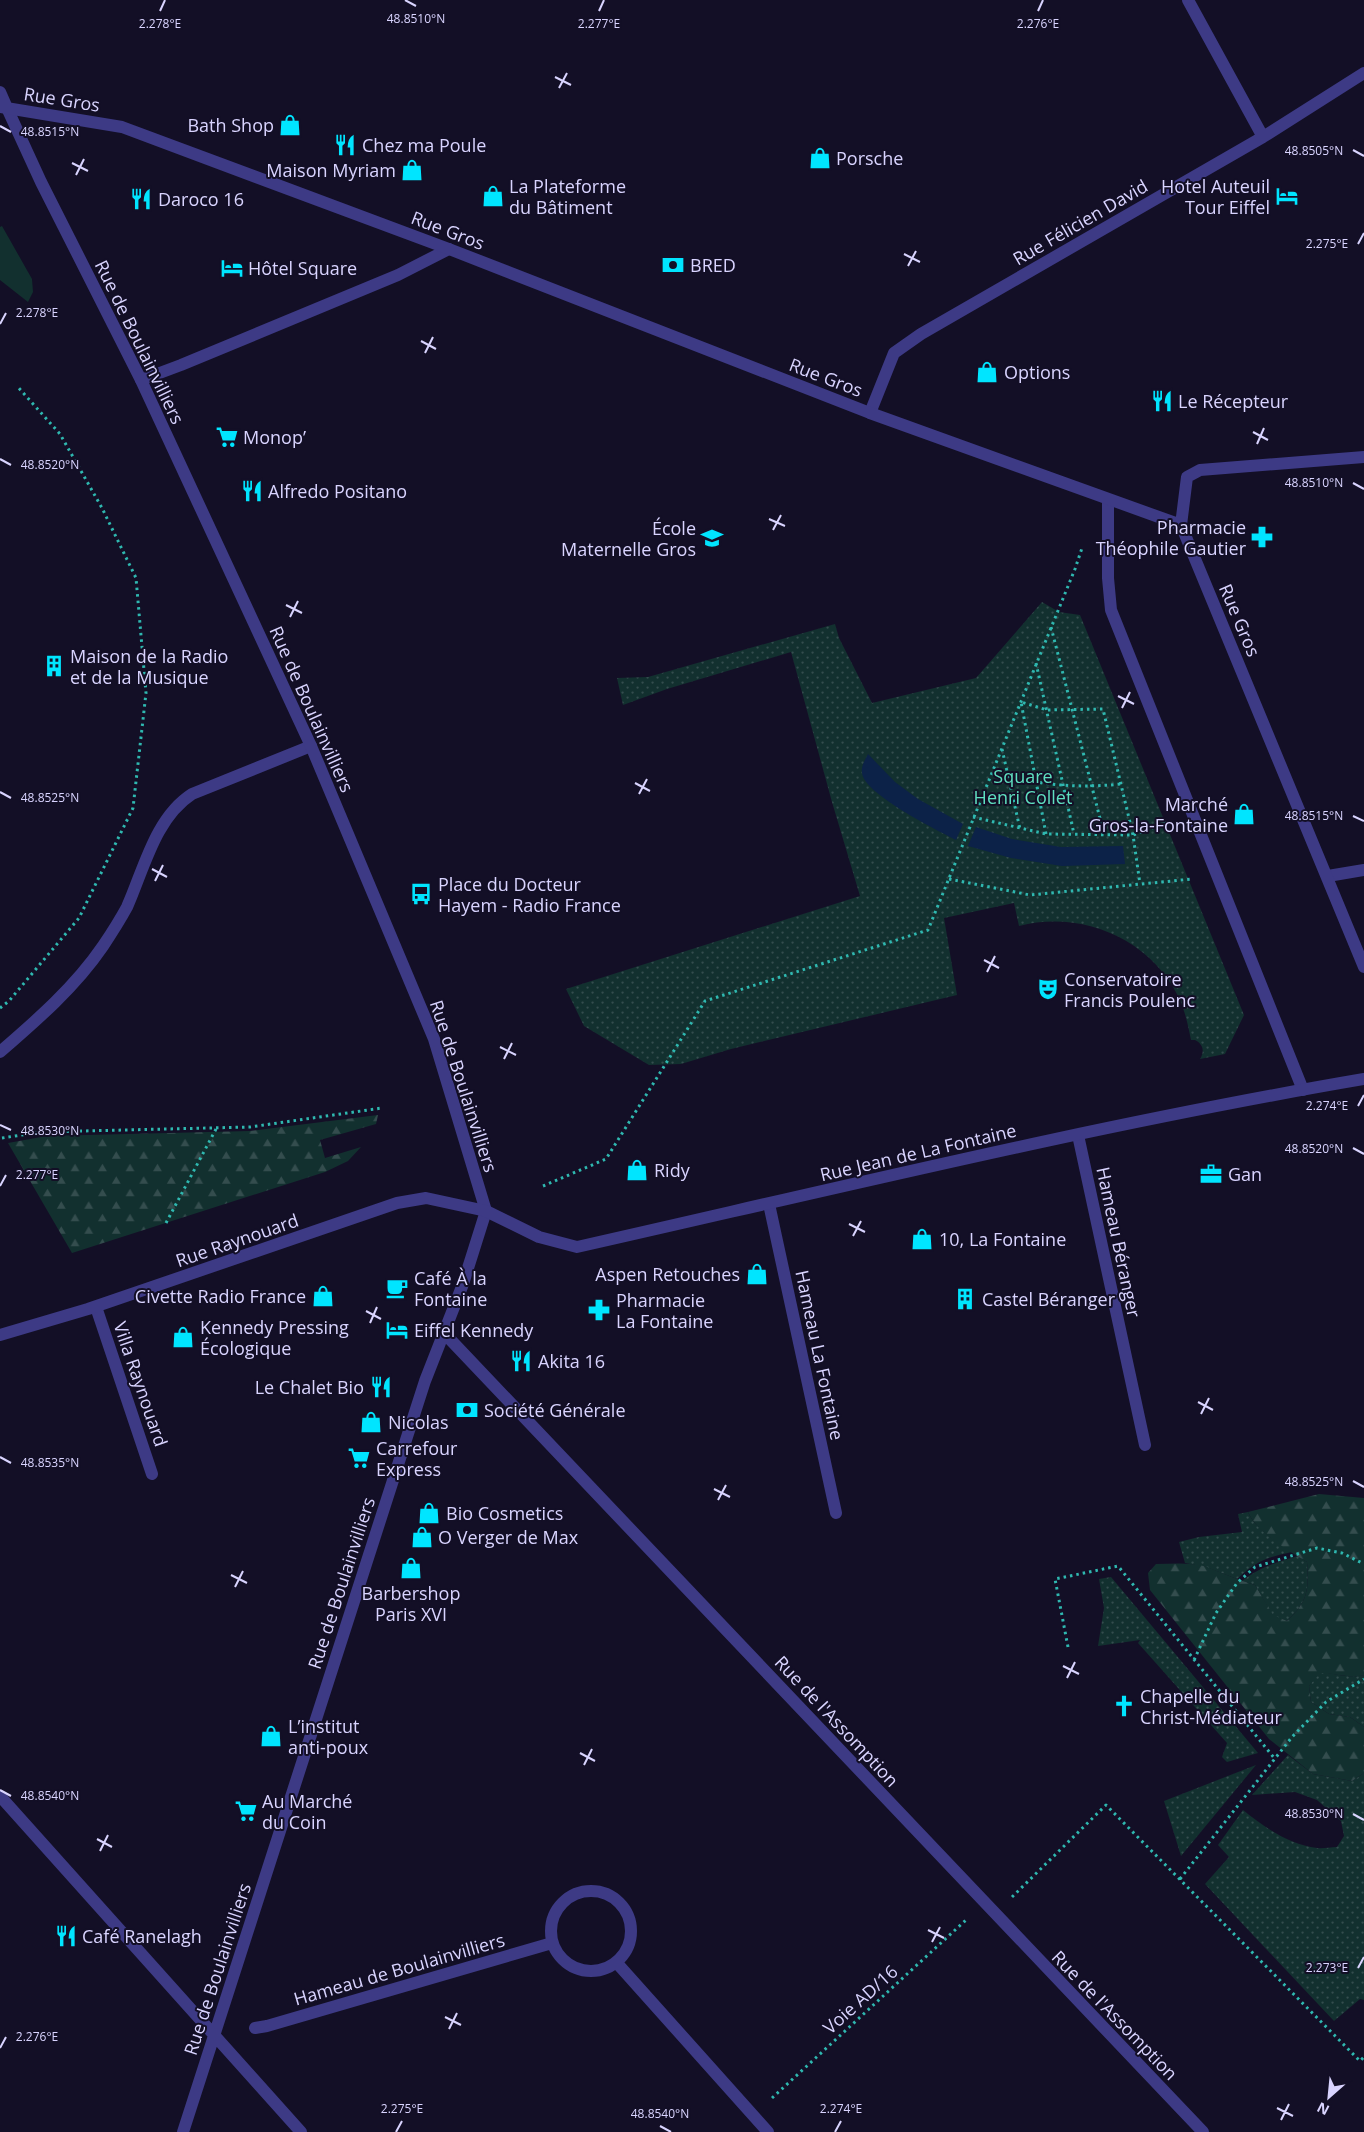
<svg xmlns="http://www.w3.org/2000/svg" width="1364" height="2132" viewBox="0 0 1364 2132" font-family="'Open Sans',sans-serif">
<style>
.grass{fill:url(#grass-dots)}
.forest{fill:url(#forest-firs)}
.garden{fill:#12302f}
.water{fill:#0c2248}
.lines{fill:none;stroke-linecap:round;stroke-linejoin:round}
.path{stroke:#2fb8b0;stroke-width:3;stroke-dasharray:2.5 4;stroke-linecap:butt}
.service{stroke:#3d3a85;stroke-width:12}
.pedestrian{stroke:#3d3a85;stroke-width:12}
.minor{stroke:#3d3a85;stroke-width:12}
.tertiary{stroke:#3d3a85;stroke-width:12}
.ticks{fill:none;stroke:#d9d4ff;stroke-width:2}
.labels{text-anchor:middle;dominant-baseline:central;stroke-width:4;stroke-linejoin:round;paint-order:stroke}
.street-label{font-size:18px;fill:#d9d4ff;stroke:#130f26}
.poi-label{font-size:18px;fill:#d9d4ff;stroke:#130f26;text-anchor:start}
.park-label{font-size:18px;fill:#5fe0c0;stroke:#130f26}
.ticks-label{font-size:12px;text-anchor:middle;fill:#d9d4ff;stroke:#130f26;stroke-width:4;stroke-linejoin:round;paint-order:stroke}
</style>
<defs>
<pattern id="grass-dots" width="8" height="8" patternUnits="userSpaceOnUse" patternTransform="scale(1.25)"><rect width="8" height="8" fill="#12302f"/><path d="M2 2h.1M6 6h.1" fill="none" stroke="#344d4e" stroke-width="1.8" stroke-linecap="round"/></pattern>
<pattern id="forest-firs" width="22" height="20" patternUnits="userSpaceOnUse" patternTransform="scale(1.25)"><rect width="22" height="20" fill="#12302f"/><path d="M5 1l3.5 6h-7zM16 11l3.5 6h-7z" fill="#344d4e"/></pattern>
</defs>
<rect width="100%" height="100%" fill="#130f26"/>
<!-- grass -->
<path class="grass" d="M1042,602L1059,612L1080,615L1244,1015L1225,1054L1200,1059C1205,1051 1203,1044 1195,1040H1191C1188,1025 1185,1010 1178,996C1149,938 1081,910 1019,926L1014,903L944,918L957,995L731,1049L681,1064L649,1065L584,1026L566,989L860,896L832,802L791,652L667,689L623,705L617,678L648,677L835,624L839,638L872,703L976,678Z
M1248,1512C1255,1529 1277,1542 1292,1552C1265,1558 1258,1560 1237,1579L1206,1567L1185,1563L1179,1542L1199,1537L1242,1532L1238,1514Z
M1298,1556L1307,1562C1309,1589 1308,1602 1287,1621L1273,1616L1255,1585L1242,1581C1261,1566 1275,1563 1298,1556Z
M1111,1577L1258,1753L1227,1762L1222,1757L1227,1743L1138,1643L1140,1640L1098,1646L1104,1608L1099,1579Z
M1319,1672C1334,1673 1350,1679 1364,1675V1727L1350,1717L1329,1714L1311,1702L1309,1686Z
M1288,1755L1313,1774L1352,1781L1364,1773V2000L1360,1999L1334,2021L1205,1884L1229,1857L1218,1845L1243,1810C1264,1827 1289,1845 1317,1848C1323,1849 1330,1847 1337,1847L1344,1836L1341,1821L1317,1800L1295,1792L1252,1795Z
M1256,1765L1181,1856L1164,1801Z"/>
<!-- forest -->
<path class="forest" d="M378,1115L376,1124L320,1140L325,1158L361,1147L348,1161L325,1172L72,1253L8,1143L47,1136L250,1131Z
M1319,1494L1364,1498V1675C1350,1679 1334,1673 1320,1673L1309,1686L1311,1702L1329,1714L1350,1717L1364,1727V1773L1352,1781L1313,1774L1269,1739L1150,1590L1148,1573L1156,1564C1173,1564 1191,1562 1207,1567C1223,1573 1238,1580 1255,1585L1273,1615L1287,1621C1308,1602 1309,1589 1307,1562C1288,1550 1256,1532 1248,1512Z"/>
<!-- garden -->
<path class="garden" d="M2,226L32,279L33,292L28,302L0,280V227Z"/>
<!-- water -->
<path class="water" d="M868,754L895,782L918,799L963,824L956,840C937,830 864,794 862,773C861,766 865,760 868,754Z
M976,827L1012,839L1061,847L1123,846L1125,864L1062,866L1011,858L968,846Z"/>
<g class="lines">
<!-- path -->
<path class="path" d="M1051,627L1104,834
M1036,663L1074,834
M1002,749L1020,829
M1008,776C1046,786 1082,788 1121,784
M973,817L1046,834L1133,835L1169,822
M1046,834L1021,702L1047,710L1103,709L1133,835L1140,884
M949,879L1030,895L1192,879
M0,1008L9,1001L79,918L133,808L146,693L136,578L102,508L60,434L17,386
M2,1138L41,1132L250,1127L382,1108
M543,1186L606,1159L705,1001L928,930L1075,569L1082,548
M166,1223L216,1129
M1068,1647L1055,1579L1118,1566L1275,1759
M1194,1660L1216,1613L1237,1583L1255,1567L1317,1548L1342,1553L1364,1564
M1180,1879L1292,1737L1326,1702L1364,1679
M1012,1897L1106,1805L1360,2061L1364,2057
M772,2098L966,1920"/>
<!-- service -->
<path class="service" d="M1108,500V578L1111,610L1303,1090
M1328,876L1364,870
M0,1052C37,1020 75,987 103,946C111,934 120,920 127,907C144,869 155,818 192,794L311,746
M1078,1135L1145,1445
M769,1204L836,1513
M551 1931a40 40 0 1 1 80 0a40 40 0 1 1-80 0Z
M616,1962L768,2132
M255,2028L267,2026L552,1943"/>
<!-- pedestrian -->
<path class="pedestrian" d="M141,380L181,365L398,275L449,249"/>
<!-- minor -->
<path class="minor" d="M1188,0L1263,137
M7,108L41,182L141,380L311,746L434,1039L486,1211L463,1284L425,1381L183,2132
M870,413L894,353L921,334L1263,137L1364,73
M96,1307L152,1474
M445,1334L1203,2132
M0,1796L301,2132"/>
<!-- tertiary -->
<path class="tertiary" d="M0,92L7,108
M0,107L122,127L449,249L870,413L1181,525L1364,967
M1181,525L1187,477L1200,470L1364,457
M0,1335L88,1309L397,1203L426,1198L486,1211L539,1237L577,1247C838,1188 1100,1124 1364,1079"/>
</g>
<!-- ticks -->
<path class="ticks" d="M405,0L416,6M160,11L165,0M599,11L604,0M1038,11L1043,0M555,77L571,85M559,88L567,73M0,126L11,132M1353,150L1364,156M72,163L88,171M76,175L84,159M1358,244L1364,233M904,254L920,262M908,266L916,251M0,324L6,313M421,341L436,349M425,353L433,337M1253,432L1268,440M1257,444L1264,428M0,459L11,465M1353,483L1364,489M769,519L785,526M773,530L781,515M286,605L302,613M290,617L298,601M1118,696L1134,704M1122,708L1130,692M635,783L650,791M0,792L11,798M639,794L647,779M1353,816L1364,821M152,869L167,877M155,881L163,865M984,960L999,968M987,972L995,956M500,1047L516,1055M504,1059L512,1043M1358,1106L1364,1095M0,1125L11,1130M1353,1148L1364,1154M0,1186L6,1175M849,1224L865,1232M853,1236L861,1221M366,1311L381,1319M370,1323L377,1307M1198,1402L1213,1410M1201,1414L1209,1398M0,1457L11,1463M1353,1481L1364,1487M714,1489L730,1497M718,1500L726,1485M231,1575L247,1583M235,1587L243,1571M1063,1666L1079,1674M1067,1678L1075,1662M580,1753L595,1761M584,1765L592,1749M0,1790L11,1796M1353,1814L1364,1820M97,1839L112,1847M100,1851L108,1835M928,1930L944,1938M932,1942L940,1927M1358,1968L1364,1957M445,2017L461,2025M449,2029L457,2013M0,2048L6,2037M1277,2108L1293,2116M1281,2120L1289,2104M660,2126L671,2132M396,2132L402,2121M835,2132L841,2121"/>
<!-- icons -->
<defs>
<g id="shop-bare" transform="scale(1.725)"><path d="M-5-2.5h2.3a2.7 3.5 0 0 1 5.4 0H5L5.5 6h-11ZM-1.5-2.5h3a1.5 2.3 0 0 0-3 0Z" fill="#00e5ff" stroke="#130f26" stroke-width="2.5" paint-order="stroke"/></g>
<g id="restaurant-bare" transform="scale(1.725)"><path d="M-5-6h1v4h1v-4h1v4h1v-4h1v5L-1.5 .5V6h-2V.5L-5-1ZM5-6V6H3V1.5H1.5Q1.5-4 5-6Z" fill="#00e5ff" stroke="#130f26" stroke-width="2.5" paint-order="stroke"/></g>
<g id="hotel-bare" transform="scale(1.725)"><path d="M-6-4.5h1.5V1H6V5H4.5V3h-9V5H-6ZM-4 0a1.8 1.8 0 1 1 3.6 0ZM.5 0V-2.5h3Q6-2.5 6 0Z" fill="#00e5ff" stroke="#130f26" stroke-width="2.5" paint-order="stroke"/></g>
<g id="bank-bare" transform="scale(1.725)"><path d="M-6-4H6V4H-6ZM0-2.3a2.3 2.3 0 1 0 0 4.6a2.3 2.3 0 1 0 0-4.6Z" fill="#00e5ff" stroke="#130f26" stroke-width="2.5" paint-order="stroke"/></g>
<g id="supermarket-bare" transform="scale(1.725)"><path d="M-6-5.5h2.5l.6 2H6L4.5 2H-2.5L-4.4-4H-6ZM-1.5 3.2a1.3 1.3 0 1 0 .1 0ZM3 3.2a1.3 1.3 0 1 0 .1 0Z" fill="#00e5ff" stroke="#130f26" stroke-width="2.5" paint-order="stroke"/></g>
<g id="pharmacy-bare" transform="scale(1.725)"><path d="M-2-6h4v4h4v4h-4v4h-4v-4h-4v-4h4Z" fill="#00e5ff" stroke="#130f26" stroke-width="2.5" paint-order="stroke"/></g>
<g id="school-bare" transform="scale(1.725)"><path d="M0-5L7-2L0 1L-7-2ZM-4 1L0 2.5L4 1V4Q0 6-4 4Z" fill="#00e5ff" stroke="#130f26" stroke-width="2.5" paint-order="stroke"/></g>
<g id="building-bare" transform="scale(1.725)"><path d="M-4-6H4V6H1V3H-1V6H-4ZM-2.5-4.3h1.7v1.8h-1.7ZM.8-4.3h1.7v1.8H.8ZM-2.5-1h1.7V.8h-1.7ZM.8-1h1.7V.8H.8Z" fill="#00e5ff" stroke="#130f26" stroke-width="2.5" paint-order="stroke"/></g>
<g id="bus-bare" transform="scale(1.725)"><path d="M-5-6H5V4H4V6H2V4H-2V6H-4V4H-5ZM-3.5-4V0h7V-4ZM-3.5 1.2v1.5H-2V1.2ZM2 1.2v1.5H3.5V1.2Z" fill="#00e5ff" stroke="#130f26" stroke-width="2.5" paint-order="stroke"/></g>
<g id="theatre-bare" transform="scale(1.725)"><path d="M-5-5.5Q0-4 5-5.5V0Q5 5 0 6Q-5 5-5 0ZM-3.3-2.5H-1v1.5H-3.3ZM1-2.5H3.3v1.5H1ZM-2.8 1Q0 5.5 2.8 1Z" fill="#00e5ff" stroke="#130f26" stroke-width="2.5" paint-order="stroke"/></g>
<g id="office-bare" transform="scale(1.725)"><path d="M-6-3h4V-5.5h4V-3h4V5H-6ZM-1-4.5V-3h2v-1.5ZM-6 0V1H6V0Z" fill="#00e5ff" stroke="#130f26" stroke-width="2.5" paint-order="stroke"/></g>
<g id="cafe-bare" transform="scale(1.725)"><path d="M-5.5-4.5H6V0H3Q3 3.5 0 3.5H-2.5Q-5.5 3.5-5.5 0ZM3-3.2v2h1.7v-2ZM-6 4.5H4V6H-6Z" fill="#00e5ff" stroke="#130f26" stroke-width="2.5" paint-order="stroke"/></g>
<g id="church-bare" transform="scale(1.725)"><path d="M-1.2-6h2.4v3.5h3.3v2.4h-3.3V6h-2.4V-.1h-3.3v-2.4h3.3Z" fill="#00e5ff" stroke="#130f26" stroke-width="2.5" paint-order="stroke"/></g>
</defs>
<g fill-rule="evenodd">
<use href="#shop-bare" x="290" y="125"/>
<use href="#restaurant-bare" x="345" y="145"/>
<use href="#shop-bare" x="820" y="158"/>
<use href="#shop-bare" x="412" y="170"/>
<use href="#shop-bare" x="493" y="196"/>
<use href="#hotel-bare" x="1287" y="196"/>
<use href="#restaurant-bare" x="141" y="199"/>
<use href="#bank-bare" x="673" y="265"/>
<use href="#hotel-bare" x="232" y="268"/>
<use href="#shop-bare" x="987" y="372"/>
<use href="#restaurant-bare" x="1162" y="401"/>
<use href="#supermarket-bare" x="227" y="437"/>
<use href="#restaurant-bare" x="252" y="491"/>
<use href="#pharmacy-bare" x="1262" y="537"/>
<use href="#school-bare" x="712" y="538"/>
<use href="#building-bare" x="54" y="666"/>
<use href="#shop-bare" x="1244" y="814"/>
<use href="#bus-bare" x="421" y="894"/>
<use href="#theatre-bare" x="1048" y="989"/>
<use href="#shop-bare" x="637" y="1170"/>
<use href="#office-bare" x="1211" y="1174"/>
<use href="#shop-bare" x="922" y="1239"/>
<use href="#shop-bare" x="757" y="1274"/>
<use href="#cafe-bare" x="397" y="1288"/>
<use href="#shop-bare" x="323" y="1296"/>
<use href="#building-bare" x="965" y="1299"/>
<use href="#pharmacy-bare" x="599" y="1310"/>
<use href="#hotel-bare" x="397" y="1330"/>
<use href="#shop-bare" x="183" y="1337"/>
<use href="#restaurant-bare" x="521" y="1361"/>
<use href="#restaurant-bare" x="381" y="1387"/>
<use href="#bank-bare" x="467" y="1410"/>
<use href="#shop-bare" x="371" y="1422"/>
<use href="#supermarket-bare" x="359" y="1458"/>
<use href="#shop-bare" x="429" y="1513"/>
<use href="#shop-bare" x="422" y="1537"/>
<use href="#shop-bare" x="411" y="1568"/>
<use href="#church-bare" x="1124" y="1706"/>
<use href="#shop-bare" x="271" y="1736"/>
<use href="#supermarket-bare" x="246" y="1811"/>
<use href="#restaurant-bare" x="66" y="1936"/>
</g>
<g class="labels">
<!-- street labels -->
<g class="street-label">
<text transform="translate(62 99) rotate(9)">Rue Gros</text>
<text transform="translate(1080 222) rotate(-30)">Rue Félicien David</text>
<text transform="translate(448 230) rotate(21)">Rue Gros</text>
<text transform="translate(140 342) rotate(64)">Rue de Boulainvilliers</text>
<text transform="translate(826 377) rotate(21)">Rue Gros</text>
<text transform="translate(1240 620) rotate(67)">Rue Gros</text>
<text transform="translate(312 709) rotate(66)">Rue de Boulainvilliers</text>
<text transform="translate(464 1086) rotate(72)">Rue de Boulainvilliers</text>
<text transform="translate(918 1152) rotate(-13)">Rue Jean de La Fontaine</text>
<text transform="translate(237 1240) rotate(-19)">Rue Raynouard</text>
<text transform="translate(1119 1242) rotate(78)">Hameau Béranger</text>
<text transform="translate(820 1355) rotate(78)">Hameau La Fontaine</text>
<text transform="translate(141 1384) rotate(71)">Villa Raynouard</text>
<text transform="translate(341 1583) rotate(-72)">Rue de Boulainvilliers</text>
<text transform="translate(837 1721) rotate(47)">Rue de l'Assomption</text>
<text transform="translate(217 1969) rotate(-72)">Rue de Boulainvilliers</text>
<text transform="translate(399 1969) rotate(-16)">Hameau de Boulainvilliers</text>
<text transform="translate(860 1999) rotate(-42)">Voie AD/16</text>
<text transform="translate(1115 2015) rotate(46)">Rue de l'Assomption</text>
</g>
<!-- poi labels -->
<g class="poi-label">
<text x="274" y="125" text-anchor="end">Bath Shop</text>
<text x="362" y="145">Chez ma Poule</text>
<text x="836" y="158">Porsche</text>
<text x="396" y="170" text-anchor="end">Maison Myriam</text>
<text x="509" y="186">La Plateforme<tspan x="509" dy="21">du Bâtiment</tspan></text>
<text x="1270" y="186" text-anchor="end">Hotel Auteuil<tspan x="1270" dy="21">Tour Eiffel</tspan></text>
<text x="158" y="199">Daroco 16</text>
<text x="690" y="265">BRED</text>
<text x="248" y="268">Hôtel Square</text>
<text x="1004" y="372">Options</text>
<text x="1178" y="401">Le Récepteur</text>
<text x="243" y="437">Monop’</text>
<text x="268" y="491">Alfredo Positano</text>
<text x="1246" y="527" text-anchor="end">Pharmacie<tspan x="1246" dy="21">Théophile Gautier</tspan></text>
<text x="696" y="528" text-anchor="end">École<tspan x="696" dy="21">Maternelle Gros</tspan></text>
<text x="70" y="656">Maison de la Radio<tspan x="70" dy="21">et de la Musique</tspan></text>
<text x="1228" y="804" text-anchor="end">Marché<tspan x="1228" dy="21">Gros-la-Fontaine</tspan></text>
<text x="438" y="884">Place du Docteur<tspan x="438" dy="21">Hayem - Radio France</tspan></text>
<text x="1064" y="979">Conservatoire<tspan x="1064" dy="21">Francis Poulenc</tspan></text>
<text x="654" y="1170">Ridy</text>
<text x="1228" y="1174">Gan</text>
<text x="939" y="1239">10, La Fontaine</text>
<text x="740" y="1274" text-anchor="end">Aspen Retouches</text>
<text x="414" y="1278">Café À la<tspan x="414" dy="21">Fontaine</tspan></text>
<text x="306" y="1296" text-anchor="end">Civette Radio France</text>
<text x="982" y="1299">Castel Béranger</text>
<text x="616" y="1300">Pharmacie<tspan x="616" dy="21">La Fontaine</tspan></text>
<text x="200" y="1327">Kennedy Pressing<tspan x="200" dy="21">Écologique</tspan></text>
<text x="414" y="1330">Eiffel Kennedy</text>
<text x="538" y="1361">Akita 16</text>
<text x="364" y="1387" text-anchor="end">Le Chalet Bio</text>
<text x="484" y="1410">Société Générale</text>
<text x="388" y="1422">Nicolas</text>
<text x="376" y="1448">Carrefour<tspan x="376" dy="21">Express</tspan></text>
<text x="446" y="1513">Bio Cosmetics</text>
<text x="438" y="1537">O Verger de Max</text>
<text x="411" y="1593" text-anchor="middle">Barbershop<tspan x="411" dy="21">Paris XVI</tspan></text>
<text x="1140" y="1696">Chapelle du<tspan x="1140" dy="21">Christ-Médiateur</tspan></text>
<text x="288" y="1726">L’institut<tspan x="288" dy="21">anti-poux</tspan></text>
<text x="262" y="1801">Au Marché<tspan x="262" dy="21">du Coin</tspan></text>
<text x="82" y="1936">Café Ranelagh</text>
</g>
<!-- park labels -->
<g class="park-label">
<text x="1023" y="776">Square<tspan x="1023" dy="21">Henri Collet</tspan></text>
</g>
</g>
<g class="ticks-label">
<text x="416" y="23">48.8510°N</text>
<text x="160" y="28">2.278°E</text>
<text x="599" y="28">2.277°E</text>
<text x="1038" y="28">2.276°E</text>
<text x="50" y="136">48.8515°N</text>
<text x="1314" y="155">48.8505°N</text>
<text x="1327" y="248">2.275°E</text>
<text x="37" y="317">2.278°E</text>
<text x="50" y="469">48.8520°N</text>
<text x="1314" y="487">48.8510°N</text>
<text x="50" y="802">48.8525°N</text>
<text x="1314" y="820">48.8515°N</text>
<text x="1327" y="1110">2.274°E</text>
<text x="50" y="1135">48.8530°N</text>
<text x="1314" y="1153">48.8520°N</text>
<text x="37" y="1179">2.277°E</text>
<text x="50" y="1467">48.8535°N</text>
<text x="1314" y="1486">48.8525°N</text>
<text x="50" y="1800">48.8540°N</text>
<text x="1314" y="1818">48.8530°N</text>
<text x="1327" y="1972">2.273°E</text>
<text x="37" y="2041">2.276°E</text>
<text x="402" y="2113">2.275°E</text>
<text x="841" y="2113">2.274°E</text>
<text x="660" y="2118">48.8540°N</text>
</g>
<!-- north arrow -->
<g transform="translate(1329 2097) rotate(207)" stroke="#130f26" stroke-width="4" paint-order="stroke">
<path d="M0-4L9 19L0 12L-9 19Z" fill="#d9d4ff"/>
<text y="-8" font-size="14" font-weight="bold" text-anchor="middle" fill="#d9d4ff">N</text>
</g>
</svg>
